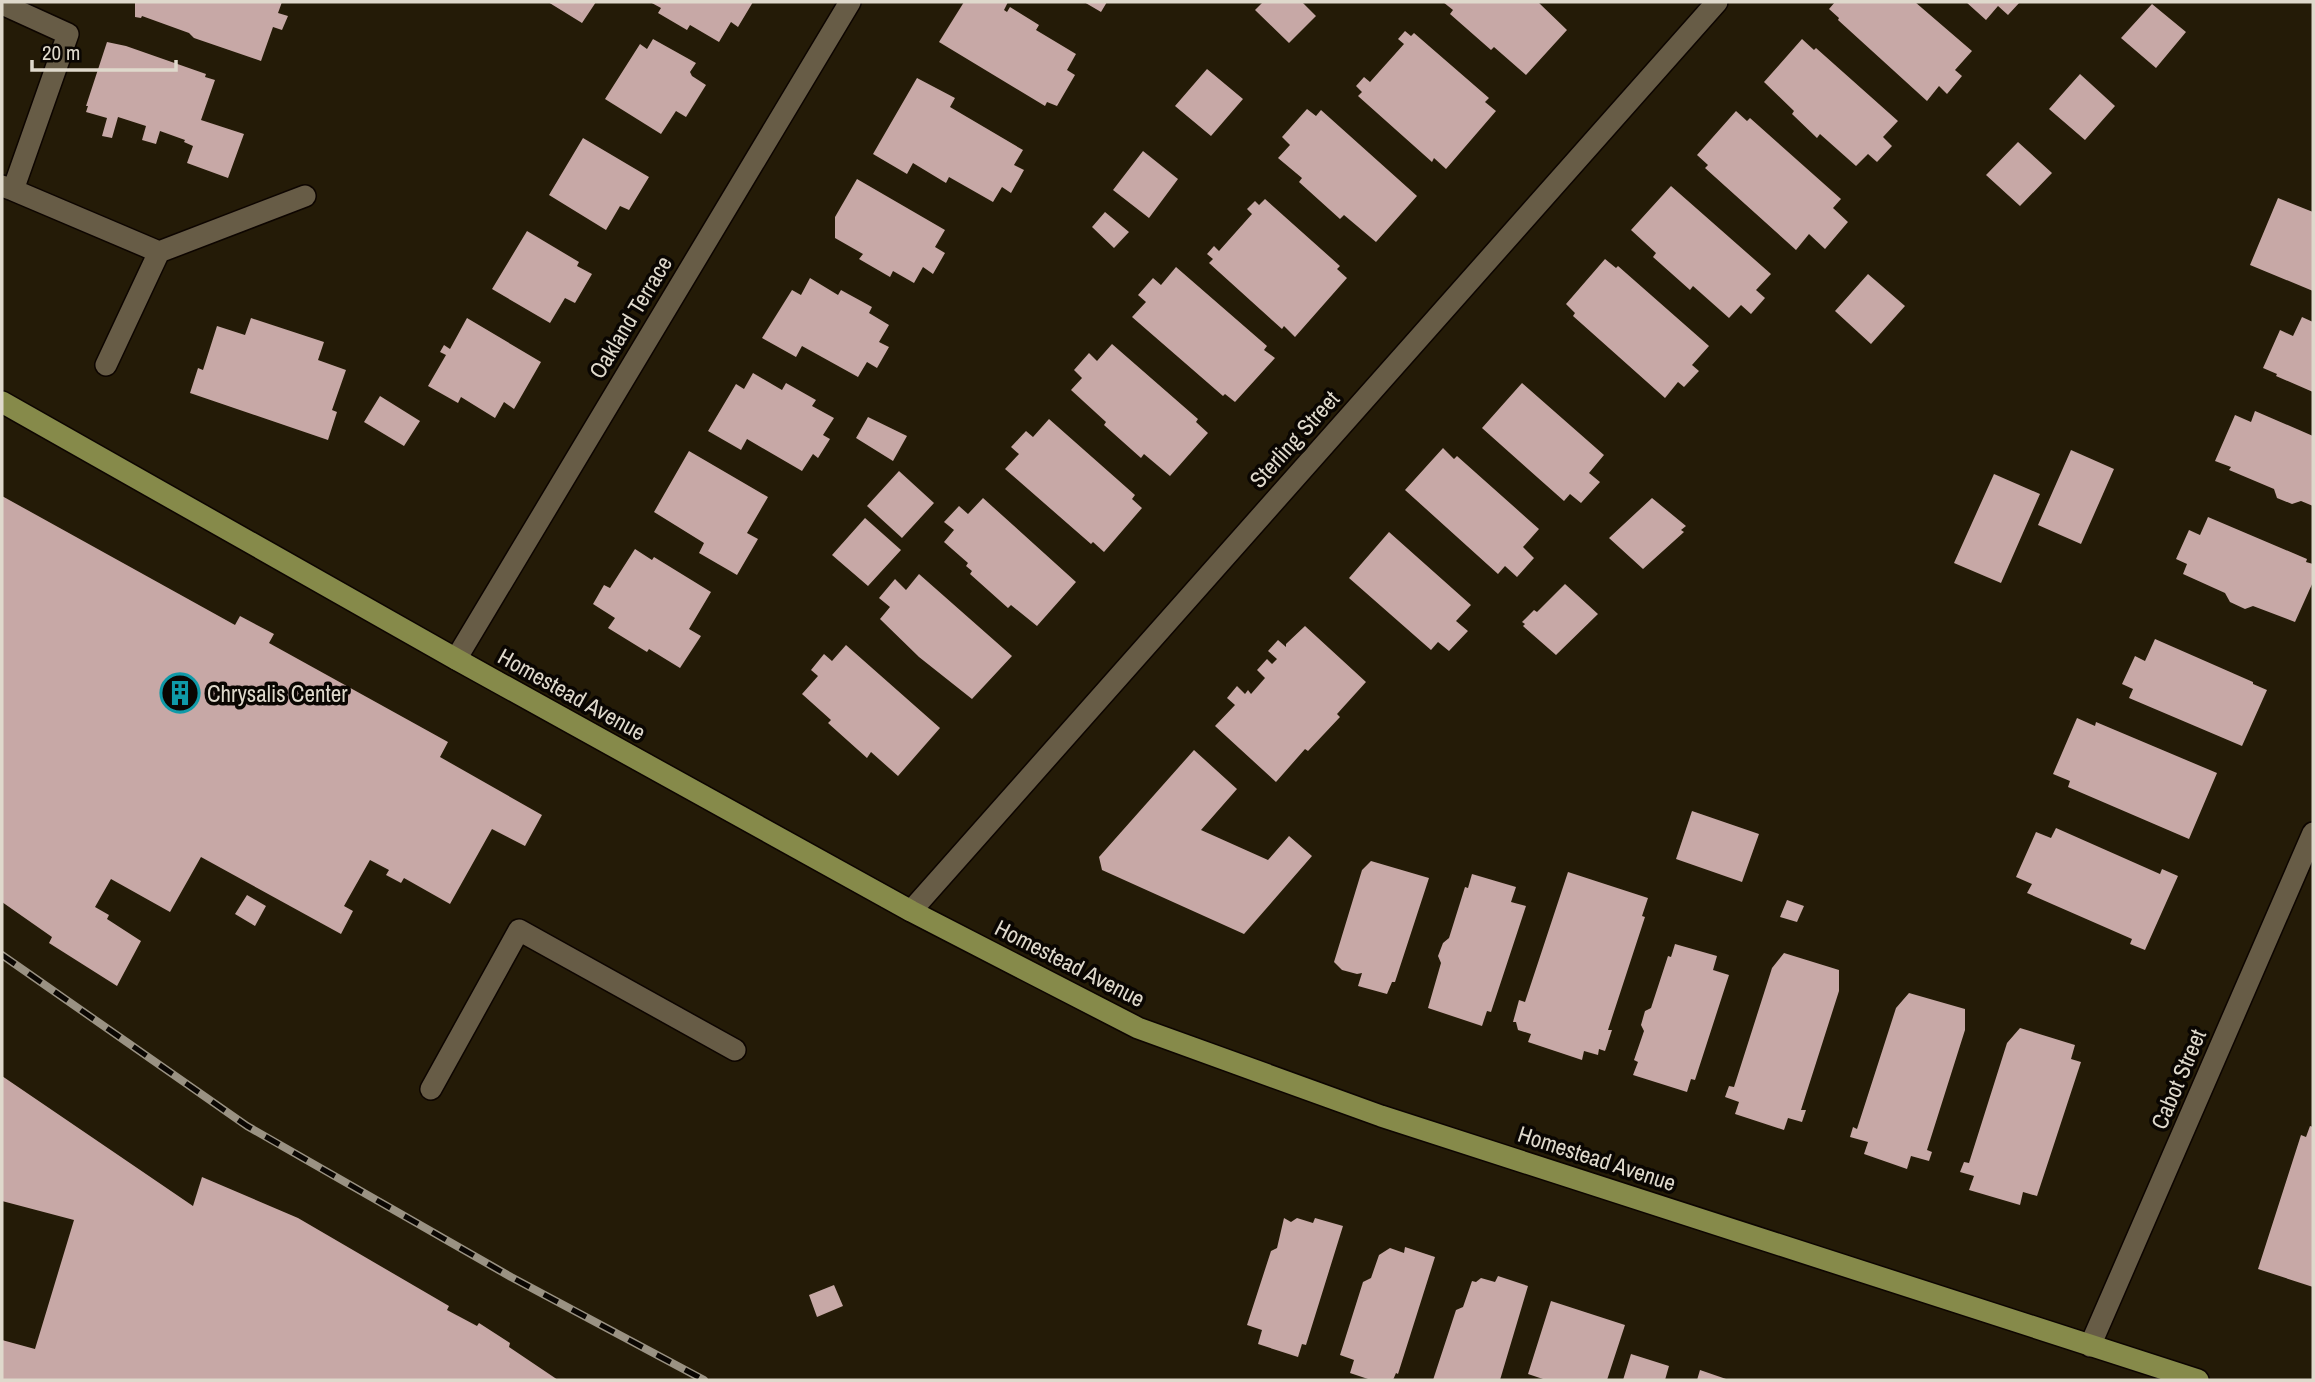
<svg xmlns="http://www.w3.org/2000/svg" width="2315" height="1382" viewBox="0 0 2315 1382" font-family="'Archivo Narrow',sans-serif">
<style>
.building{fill:#c7a8a6}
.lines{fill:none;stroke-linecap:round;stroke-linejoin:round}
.minor-casing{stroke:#0d0500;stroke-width:24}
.major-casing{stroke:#0d0500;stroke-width:24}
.minor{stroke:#675c46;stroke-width:21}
.major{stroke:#868a4a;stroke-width:21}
.rail-casing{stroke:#9a9283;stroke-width:8}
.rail{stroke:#0a0602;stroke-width:5;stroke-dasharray:16;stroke-linecap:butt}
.labels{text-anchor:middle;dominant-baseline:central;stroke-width:7;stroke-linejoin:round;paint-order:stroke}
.street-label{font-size:23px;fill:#dfd9cc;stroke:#0a0602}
.poi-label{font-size:23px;fill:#dfd9cc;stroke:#0a0602;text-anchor:start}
</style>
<rect width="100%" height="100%" fill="#241b07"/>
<!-- building -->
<path class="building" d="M135,2H282L278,13L288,16L282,30L273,27L261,61L194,38L189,33L142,16L141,18L135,17Z
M548,2H596L582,23Z
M650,2H753L738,27L731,22L719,42L690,25L687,30L658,13L661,8Z
M964,2H1008L1004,10L1007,12L1010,7L1039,25L1036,30L1076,54L1067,70L1075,75L1057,106L1047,102L1045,106L939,42Z
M1084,2H1107L1101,12Z
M1263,2H1302L1316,16L1289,43L1255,10Z
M1443,2H1538L1567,30L1526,75L1494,47L1491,50L1450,14L1453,10Z
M1835,2H1915L1972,51L1955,70L1962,76L1947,94L1939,86L1927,101L1838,20L1839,18L1829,9Z
M1966,2H2020L2008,15L1998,6L1986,20Z
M2152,4L2186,32L2156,68L2121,38Z
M1405,31L1411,36L1414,33L1489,98L1485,102L1496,111L1446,169L1434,158L1432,162L1358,96L1362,92L1356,86L1364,77L1370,82L1404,44L1398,39Z
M653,39L696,63L690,72L692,76L706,85L686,117L676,111L661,134L605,99L640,44L647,49Z
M1802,39L1814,50L1816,48L1898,121L1883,137L1892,146L1877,162L1868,154L1856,166L1820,134L1817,138L1792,114L1794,111L1764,82Z
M107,42L126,46L206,74L205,77L215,80L201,120L244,134L228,178L187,163L193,146L184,142L185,140L160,131L156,144L142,140L146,126L118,117L112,138L102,136L107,118L86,112L88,106H86Z
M1207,69L1243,99L1211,136L1175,106Z
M2080,74L2115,106L2085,140L2049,109Z
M917,78L955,98L950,107L1023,150L1014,165L1024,170L1011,193L1002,187L993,202L949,177L946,183L913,163L907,174L873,154Z
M1307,109L1316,116L1321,110L1417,196L1376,242L1344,215L1340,219L1299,182L1302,178L1278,158L1290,145L1282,137Z
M1736,111L1747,121L1750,118L1841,199L1833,208L1848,222L1825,249L1809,234L1796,250L1705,168L1708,165L1697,155Z
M583,138L649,177L629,210L620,206L606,230L549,195Z
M2018,142L2052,173L2020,206L1986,175Z
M1143,151L1178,179L1149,218L1113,190Z
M857,179L945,230L935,247L945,253L933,274L923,267L914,283L893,271L890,277L859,259L863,254L835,238V217Z
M1671,186L1771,274L1756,290L1765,298L1751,314L1741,305L1729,318L1693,286L1690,290L1653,257L1656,253L1631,230Z
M2278,198L2313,212V291L2250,265Z
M1265,199L1340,266L1337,269L1347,278L1295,337L1284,326L1282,329L1209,263L1213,259L1207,254L1214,246L1219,251L1252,214L1247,209L1255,201L1259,205Z
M1105,212L1129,232L1114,248L1092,227Z
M527,231L579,262L577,266L592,274L575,303L565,298L550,323L492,289Z
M1605,259L1616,268L1618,266L1709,346L1692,365L1699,371L1684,387L1678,382L1665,398L1573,316L1575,313L1566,304Z
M1176,267L1267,346L1264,350L1275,358L1235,402L1225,394L1223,396L1132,317L1146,302L1138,295L1153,278L1161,285Z
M1868,274L1905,306L1871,344L1835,311Z
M810,278L838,295L841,290L872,307L869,313L889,325L879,342L889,347L877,368L867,362L858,377L802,346L796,357L762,338L792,290L801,295Z
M2302,317L2313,322V392L2276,376L2277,374L2263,368L2280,330L2293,336Z
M251,318L324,342L318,360L346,370L332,410L337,412L328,440L190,393L198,368L203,370L217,326L245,335Z
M467,318L541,362L514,409L504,402L495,418L461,397L458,403L428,386L446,355L440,352L444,345L450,349Z
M1112,344L1198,419L1196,422L1208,433L1170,476L1144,454L1141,458L1104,425L1106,422L1071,390L1082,378L1074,370L1089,353L1097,361Z
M753,373L782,390L786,383L816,400L812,406L834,418L823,435L830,439L818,458L813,454L802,471L747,439L741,450L708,431L736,384L744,389Z
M1522,383L1604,455L1589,473L1600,482L1581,503L1570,494L1564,501L1482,428Z
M380,396L420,421L404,446L364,422Z
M2255,411L2313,436V506L2301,501L2292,504L2277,498L2274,489L2229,470L2231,467L2215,461L2235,415L2251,422Z
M868,417L907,436L893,461L856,438Z
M1049,419L1135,495L1132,499L1142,508L1104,552L1093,542L1091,544L1005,469L1019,454L1011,447L1026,431L1033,437Z
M1443,448L1454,459L1457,456L1539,529L1523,547L1534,558L1517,577L1505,566L1498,574L1405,490Z
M2071,450L2114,469L2081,544L2038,525Z
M689,451L768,497L747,533L758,539L737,575L699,553L704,543L654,512Z
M899,471L934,503L902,538L867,506Z
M1994,474L2040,494L2001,583L1954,563Z
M2,496L235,625L240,616L274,634L269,643L448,742L440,757L542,815L525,846L492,829L450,904L404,878L401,883L386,875L389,870L370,860L344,906L353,911L341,934L201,857L170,912L111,879L95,907L109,915L107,919L141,941L117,986L49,943L52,937L2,902Z
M983,498L1076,582L1037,626L1011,605L1008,608L970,574L972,571L966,566L968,563L944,542L954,530L944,522L959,506L968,514Z
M1652,498L1686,526L1681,530L1684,532L1643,569L1609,538Z
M2208,517L2307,559L2306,562L2313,564V582L2295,622L2253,606L2245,609L2230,602L2225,593L2183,574L2187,564L2176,559L2189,530L2200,535Z
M865,518L901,550L868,586L832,555Z
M1389,532L1471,605L1456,621L1468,631L1449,651L1438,642L1431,650L1349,578Z
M635,549L652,560L654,557L711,592L689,629L701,636L680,668L649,649L647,652L608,628L615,618L593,604L604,585L610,588Z
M919,574L1012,656L972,699L919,657L880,619L890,607L879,598L895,579L906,590Z
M1565,584L1598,614L1556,655L1523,626L1525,624L1522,622L1534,610L1537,612Z
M1305,626L1366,682L1337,714L1340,717L1308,751L1305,749L1276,782L1215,726L1235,705L1227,698L1237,686L1245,694L1248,690L1251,694L1265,678L1257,670L1267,659L1272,664L1277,659L1268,651L1278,640L1286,647V644Z
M2155,639L2253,682V684L2267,690L2242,746L2129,698L2133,689L2122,684L2135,656L2145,661Z
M846,645L940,728L898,776L871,752L867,758L828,723L831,720L802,694L818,676L811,670L824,654L832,661Z
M2077,718L2095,726L2096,722L2217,773L2189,839L2068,787L2070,781L2053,774Z
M1194,750L1237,789L1201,830L1268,860L1289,836L1312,856L1244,934L1102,870L1099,857Z
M1692,811L1759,834L1742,882L1676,859Z
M2056,828L2160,874L2162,869L2178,876L2145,950L2130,944L2132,939L2027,893L2032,884L2016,877L2036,832L2051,838Z
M1371,861L1429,878L1395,982H1392L1387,994L1358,986L1362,973L1357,974L1342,970L1334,962L1362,870Z
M1568,872L1648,898L1642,916L1645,917L1608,1030H1612L1605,1051L1599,1049L1598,1055L1584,1051L1582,1060L1528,1042L1531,1034L1518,1030L1516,1022H1513L1519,1000L1525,1002Z
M1472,874L1516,887L1511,902L1526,906L1491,1012L1487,1011L1482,1026L1428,1008L1441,963L1438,956L1443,943L1449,938L1465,887L1468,888Z
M247,895L266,906L255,926L235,914Z
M1787,900L1804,906L1797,922L1780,917Z
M1675,944L1717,956L1713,970L1729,975L1695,1080L1691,1079L1687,1092L1633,1075L1638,1062L1634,1060L1644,1031L1641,1025L1645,1011L1651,1008L1668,956L1671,957Z
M1784,953L1839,970V991L1801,1110H1806L1802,1122L1788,1118L1784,1130L1735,1114L1739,1102L1725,1097L1729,1086L1734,1087L1772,968Z
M1909,993L1965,1009V1030L1927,1150L1932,1152L1929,1161L1911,1156L1907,1169L1864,1154L1868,1142L1850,1137L1853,1127L1857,1129L1896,1008Z
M2020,1028L2075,1045L2071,1059L2081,1062L2037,1196L2023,1192L2020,1205L1969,1190L1974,1176L1960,1172L1964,1162L1969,1163L2007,1043Z
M2,1076L193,1206L202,1177L298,1218L449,1306L447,1310L477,1326L479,1323L510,1343L509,1347L558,1380H2V1340L35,1349L74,1220L2,1201Z
M2310,1126L2313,1127V1287L2258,1269L2301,1135L2306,1137Z
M1284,1218L1291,1222L1297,1218L1313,1223L1315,1218L1343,1226L1306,1345L1302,1344L1298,1357L1258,1344L1262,1330L1247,1325L1271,1251L1277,1248Z
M1405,1247L1435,1257L1398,1374L1396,1373L1393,1380H1371L1350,1373L1354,1360L1340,1355L1363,1282L1371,1278L1379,1255L1390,1248L1404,1253Z
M1498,1276L1528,1286L1500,1380H1433L1456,1310L1463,1307L1472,1281L1476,1282L1481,1278L1495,1282Z
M834,1285L843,1306L817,1317L809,1295Z
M1551,1301L1625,1325L1607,1380H1546L1528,1374Z
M1631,1354L1669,1366L1665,1380H1623Z
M1700,1370L1729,1380H1697Z"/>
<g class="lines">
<!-- minor casing -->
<g class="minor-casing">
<path id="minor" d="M2,4L68,34L13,190L2,186
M13,190L159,252
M106,365L159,252L305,196
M456,659L850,2
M911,911L1717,2
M431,1089L519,930L735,1050
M2090,1346L2313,833"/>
</g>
<!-- major casing -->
<g class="major-casing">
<path id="major" d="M2,402L456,659L911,911L1138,1028L1381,1116L2198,1380"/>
</g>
<!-- minor -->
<use href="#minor" class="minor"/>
<!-- major -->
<use href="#major" class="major"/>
<!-- rail casing -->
<g class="rail-casing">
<path id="rail" d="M2,955L247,1126L511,1277L704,1380"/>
</g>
<!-- rail -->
<use href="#rail" class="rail"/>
</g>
<!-- icons -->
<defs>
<g id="building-ring" transform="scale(2.0125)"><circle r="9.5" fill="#0a0602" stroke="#0f9aa8" stroke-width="1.5"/><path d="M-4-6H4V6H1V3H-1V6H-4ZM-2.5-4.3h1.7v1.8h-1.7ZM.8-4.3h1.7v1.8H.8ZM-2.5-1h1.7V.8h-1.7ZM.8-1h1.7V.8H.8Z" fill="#0f9aa8"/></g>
</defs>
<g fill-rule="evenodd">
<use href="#building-ring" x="180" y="693"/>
</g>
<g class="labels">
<!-- street labels -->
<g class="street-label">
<text transform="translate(630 317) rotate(-59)">Oakland Terrace</text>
<text transform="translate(1294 439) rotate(-48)">Sterling Street</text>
<text transform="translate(572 694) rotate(29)">Homestead Avenue</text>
<text transform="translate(1070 963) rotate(27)">Homestead Avenue</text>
<text transform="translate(2178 1079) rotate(-67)">Cabot Street</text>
<text transform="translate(1597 1158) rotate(18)">Homestead Avenue</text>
</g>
<!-- poi labels -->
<g class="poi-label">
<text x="207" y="693">Chrysalis Center</text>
</g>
</g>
<!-- border -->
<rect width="2315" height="1382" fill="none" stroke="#dfd9cc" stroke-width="7"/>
<!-- scale -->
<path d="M32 60v10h144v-10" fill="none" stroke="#dfd9cc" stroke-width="3.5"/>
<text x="42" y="60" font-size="21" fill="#dfd9cc" stroke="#0a0602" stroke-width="5" paint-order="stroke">20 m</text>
</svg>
